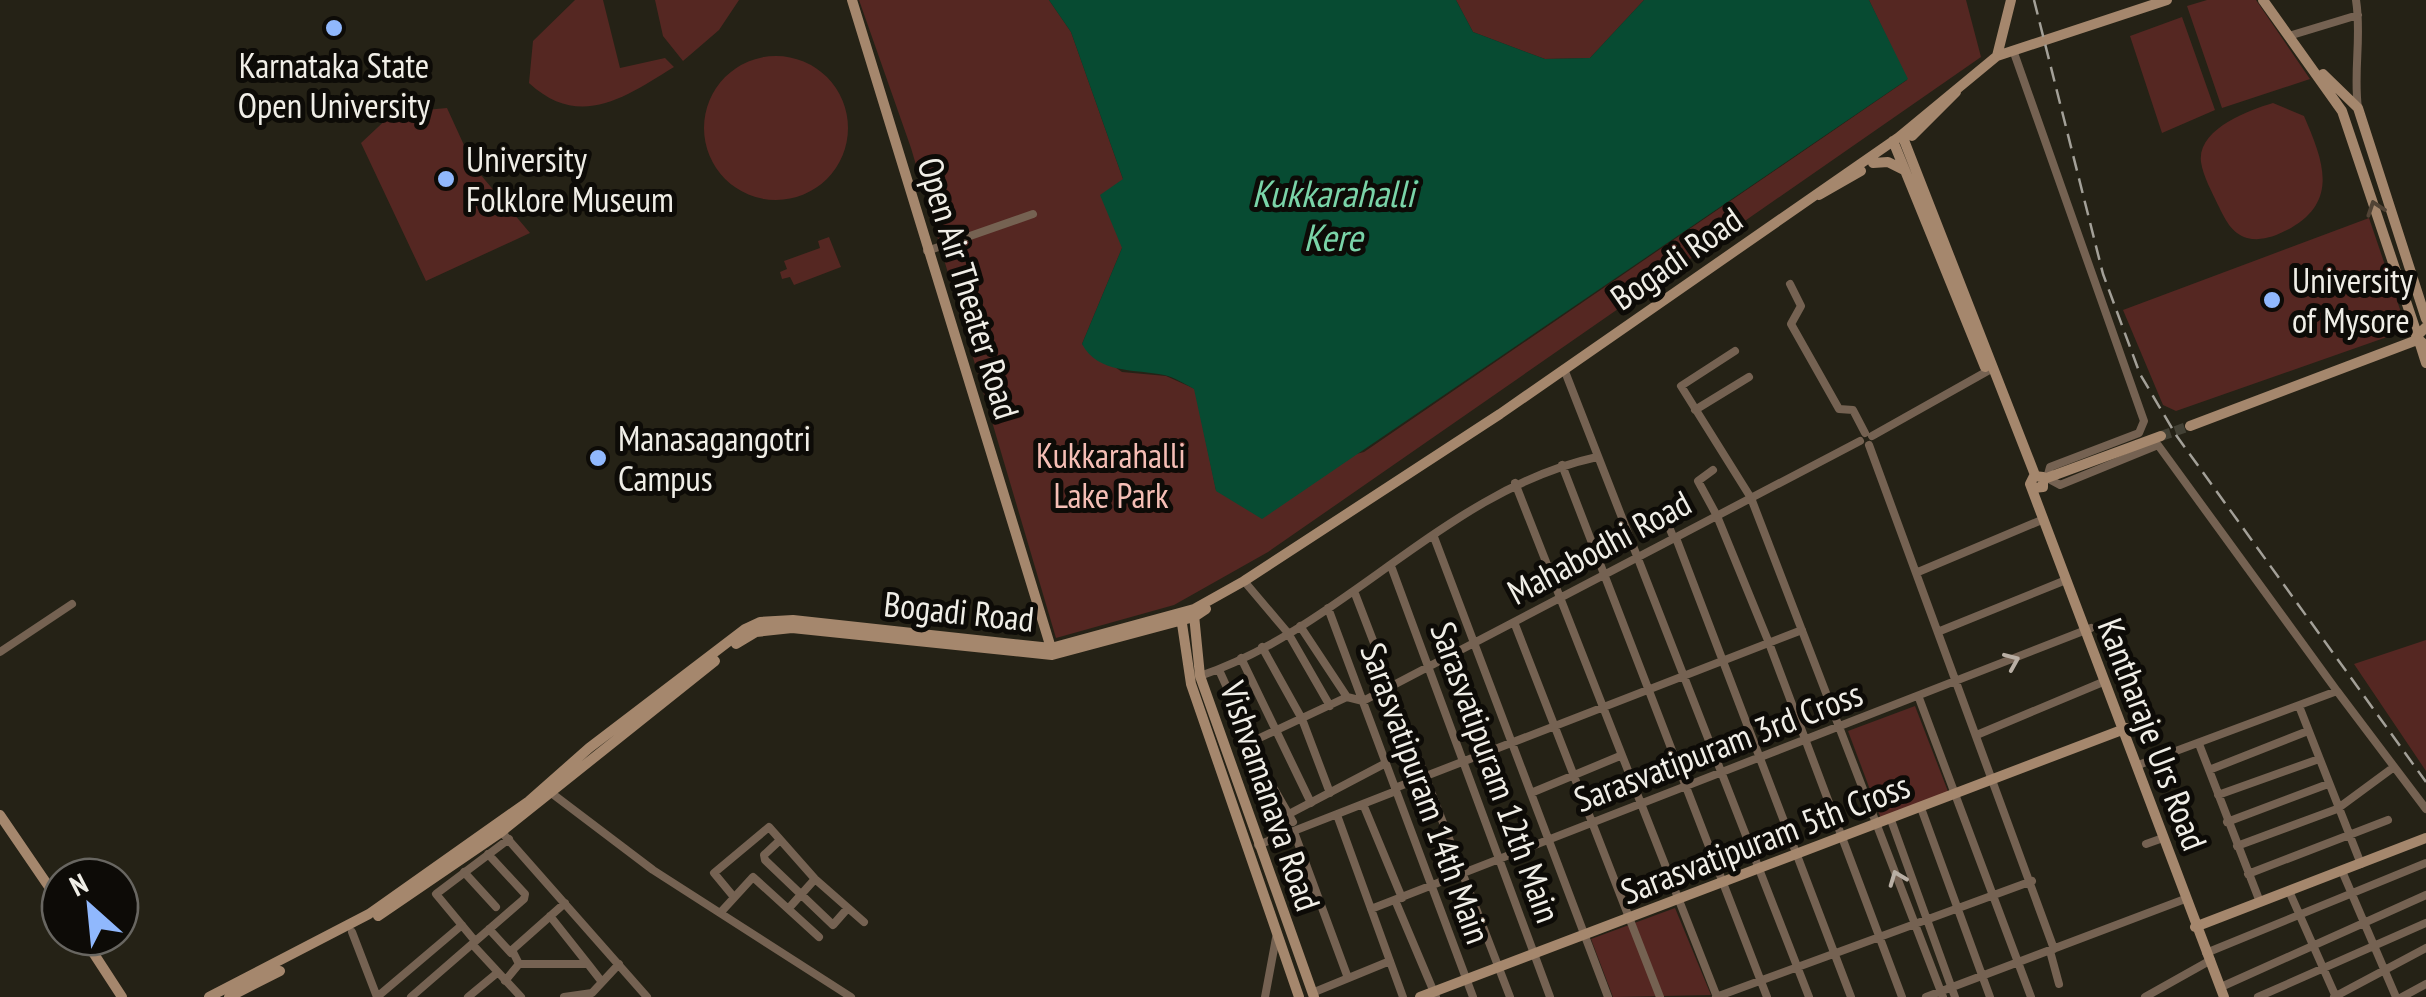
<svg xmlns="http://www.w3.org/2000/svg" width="2426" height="997" viewBox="0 0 2426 997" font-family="'PT Sans Narrow',sans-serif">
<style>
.green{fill:#552722}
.water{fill:#074b32}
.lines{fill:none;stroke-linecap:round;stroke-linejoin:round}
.secondary-tunnel{stroke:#434135;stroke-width:10;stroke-dasharray:10 5;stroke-linecap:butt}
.street{stroke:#756252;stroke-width:8}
.secondary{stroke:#a5876d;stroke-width:10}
.rail{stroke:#a3a098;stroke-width:2.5;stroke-dasharray:15 8;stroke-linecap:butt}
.oneway{stroke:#514335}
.oneway2{stroke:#b9afa4}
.poi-dot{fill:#90b8fd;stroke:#0d0b07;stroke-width:4}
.labels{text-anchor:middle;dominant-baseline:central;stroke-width:10;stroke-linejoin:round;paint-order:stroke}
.poi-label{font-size:35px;fill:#f0eee7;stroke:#0d0b07;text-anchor:start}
.street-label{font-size:35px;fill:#f0eee7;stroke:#0d0b07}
.park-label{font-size:35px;fill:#f5beb5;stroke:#0d0b07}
.water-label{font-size:38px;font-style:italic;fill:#7ad4a8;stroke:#0d0b07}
</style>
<rect width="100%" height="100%" fill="#252216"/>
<!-- green -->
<path class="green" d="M575,0H603L620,68L665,58L674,67C625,97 580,130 529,83L533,41Z
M655,0H739L719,30L683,61L663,36Z
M859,0H1049L1071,32L1123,179L1122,248L1082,344L1122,372L1166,376L1195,389L1216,490L1364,452L1907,80L1869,0H1966L1981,57L1268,552L1174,605L1056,638L911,148Z
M1456,0H1644L1590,58L1545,59L1473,32Z
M2207,0H2256L2310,79L2222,108L2187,6Z
M2182,17L2215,110L2162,133L2130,36Z
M704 128a72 72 0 1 1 144 0a72 72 0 1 1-144 0Z
M2273,103L2304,116C2322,158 2340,200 2291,228C2278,235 2263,242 2247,238C2231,233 2225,219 2218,205C2212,192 2203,176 2201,162C2197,129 2249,110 2273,103Z
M447,108L474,167L530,233L426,281L361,143L393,113Z
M2369,218L2407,330L2176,411L2163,405L2123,310Z
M829,237L841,267L794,285L790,277L782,279L780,272L787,269L784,261L820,248L818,241Z
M2426,640V771L2354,664Z
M1915,706L1949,794L1881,819L1848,731Z
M1675,908L1711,995L1613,997L1591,939Z"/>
<!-- water -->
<path class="water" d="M1049,0H1456L1473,32L1545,59L1590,58L1644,0H1869L1908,79L1262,519L1216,491L1194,389C1185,384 1174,377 1164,375C1135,369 1098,374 1082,344L1122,248L1100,195L1123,179L1071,32Z"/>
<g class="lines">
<!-- secondary-tunnel -->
<path class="secondary-tunnel" d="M2161,436L2190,426"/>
<!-- street -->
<path class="street" d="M2356,0C2362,37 2353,71 2358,108
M2292,35L2358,15
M2013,50L2144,421L2139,433L2050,467L2047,478L2060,485L2158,445L2337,691
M927,251L1033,214
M1790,284L1801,306L1791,324L1839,409L1853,410L1865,433
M1735,351L1681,386L1751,498L1943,997
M1564,369L1809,997
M1695,410L1749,377
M1872,436L1993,368
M1869,445L2054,949
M1562,465L1767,997
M1713,470L1698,481L1717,516L1769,643L1902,997
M1515,483L1717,997
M1662,510L1674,539
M1434,537L1608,997
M1676,538L1851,997
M1391,566L1550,997
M1918,572L2044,519
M1244,581L1288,633L1330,706
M1354,591L1510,997
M1328,608L1473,997
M1514,622L1660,997
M1300,626L1347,697L1363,701L1860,441
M1940,631L2066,580
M1262,647L1302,719L1330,793
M0,652L72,604
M1241,658L1311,803
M1219,670L1269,780L1293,822
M1200,676C1345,627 1446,490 1597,457
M1919,698L2031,997
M2299,706L2361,864
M1979,734L2103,682
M1251,742L1347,697
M2199,744L2260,902
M2141,764L2337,691L2426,809
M2209,770L2308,731
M1395,788L1802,630
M550,792L653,870L851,997
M1531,793L1620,756
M2218,795L2319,759
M1363,804L1402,898
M1921,808L1990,997
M1289,814L1386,763
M1337,815L1403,997
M1891,820L1955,997
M2227,822L2328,784
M498,828L647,997
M1294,832L1348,978
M779,841L764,855L765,860L833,925L847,909
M2146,844L2163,838
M1258,845L1396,791
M2237,846L2337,809L2394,767
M2342,871L2396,997
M464,872L496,907
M2248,874L2388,820
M2289,891L2336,997
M733,896L714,873L769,827L815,879L864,922
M1395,900L1436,997
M789,908L815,879
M1371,909L2091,628
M721,912L753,877L819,937
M550,916L588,964
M489,929L511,953
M352,932L377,997
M475,941L436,894L509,839
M472,944L521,997
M2050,951L2059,984
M2206,953L2426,863
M519,964L512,950L565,903
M505,981L519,964H588L602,982
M2221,987L2426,895
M1312,993L1390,961
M377,997L462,925
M411,997L524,899L525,894L488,854
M468,997L497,973
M564,997L592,993L619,964
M1265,997L1276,938
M1716,997L2032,881
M1926,997L2185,899
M2145,997L2211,960
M2258,997L2426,923
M2334,997L2426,948
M2402,997L2426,984"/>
<!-- secondary -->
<path class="secondary" d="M852,0L1051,648
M2263,0L2342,111L2417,334
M1997,56L2011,0
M2323,74L2358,108L2426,319
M1902,135L2035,475
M1912,136L1956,92
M1893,141L1985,367
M1873,163L1888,162L1904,170
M1819,195L1861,171
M2426,327L2416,337L2426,346
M2420,344L2426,363
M2190,426L2417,340
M2044,479L2161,436
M2033,488L2043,487V477L2034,476L2030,484L2224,997
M1194,615L1200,676L1314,997
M1181,617L1191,684L1299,997
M736,644L756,632L792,628L1052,655L1194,617L1206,609
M0,815L60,903
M378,916L501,832L715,661
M2195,927L2426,838
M83,937L122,997
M209,997L369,914L529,801L589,748L745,629L760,622L793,620L1051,648L1194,609L1244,581L1500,414L1899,137L1997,56L2167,0
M229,997L280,971
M1420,997L2127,728"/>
<!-- rail -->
<path class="rail" d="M2034,0L2103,274L2140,374L2176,435L2426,782"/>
</g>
<!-- one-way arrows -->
<defs><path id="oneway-chevron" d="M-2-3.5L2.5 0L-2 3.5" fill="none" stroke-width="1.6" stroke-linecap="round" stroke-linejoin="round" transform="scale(2.5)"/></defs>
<use class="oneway" href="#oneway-chevron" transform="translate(2375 208) rotate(-109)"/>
<g class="oneway2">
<use href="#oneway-chevron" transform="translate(2012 661) rotate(-23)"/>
<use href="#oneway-chevron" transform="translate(1897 878) rotate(-111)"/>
</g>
<!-- markers -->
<g class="poi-dot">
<circle cx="334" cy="28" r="10"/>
<circle cx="446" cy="179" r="10"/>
<circle cx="2272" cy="300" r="10"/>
<circle cx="598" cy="458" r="10"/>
</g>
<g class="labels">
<!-- poi labels -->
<g class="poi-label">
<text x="334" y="65" text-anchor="middle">Karnataka State<tspan x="334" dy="40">Open University</tspan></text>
<text x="466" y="159">University<tspan x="466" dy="40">Folklore Museum</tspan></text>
<text x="2292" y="280">University<tspan x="2292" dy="40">of Mysore</tspan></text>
<text x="618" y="438">Manasagangotri<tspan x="618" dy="40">Campus</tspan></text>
</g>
<!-- street labels -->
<g class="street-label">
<text transform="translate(1676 258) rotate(-35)">Bogadi Road</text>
<text transform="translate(969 288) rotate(73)">Open Air Theater Road</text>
<text transform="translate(1599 547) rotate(-28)">Mahabodhi Road</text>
<text transform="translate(959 611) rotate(6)">Bogadi Road</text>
<text transform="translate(2153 734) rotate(69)">Kantharaje Urs Road</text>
<text transform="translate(1718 746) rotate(-21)">Sarasvatipuram 3rd Cross</text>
<text transform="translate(1496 772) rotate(70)">Sarasvatipuram 12th Main</text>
<text transform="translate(1426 793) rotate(70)">Sarasvatipuram 14th Main</text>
<text transform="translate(1271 796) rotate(71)">Vishvamanava Road</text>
<text transform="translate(1765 838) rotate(-21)">Sarasvatipuram 5th Cross</text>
</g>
<!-- park labels -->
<g class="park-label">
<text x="1111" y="455">Kukkarahalli<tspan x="1111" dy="40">Lake Park</tspan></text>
</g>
<!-- water labels -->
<g class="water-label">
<text x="1333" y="192">Kukkarahalli<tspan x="1333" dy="44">Kere</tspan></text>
</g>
</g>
<!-- north arrow -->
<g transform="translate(90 907) rotate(333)"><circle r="48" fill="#0d0b07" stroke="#686661" stroke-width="2.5"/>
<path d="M0-8L18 38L0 25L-18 38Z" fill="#90b8fd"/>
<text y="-15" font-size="28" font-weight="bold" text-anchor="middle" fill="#f0eee7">N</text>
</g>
</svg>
